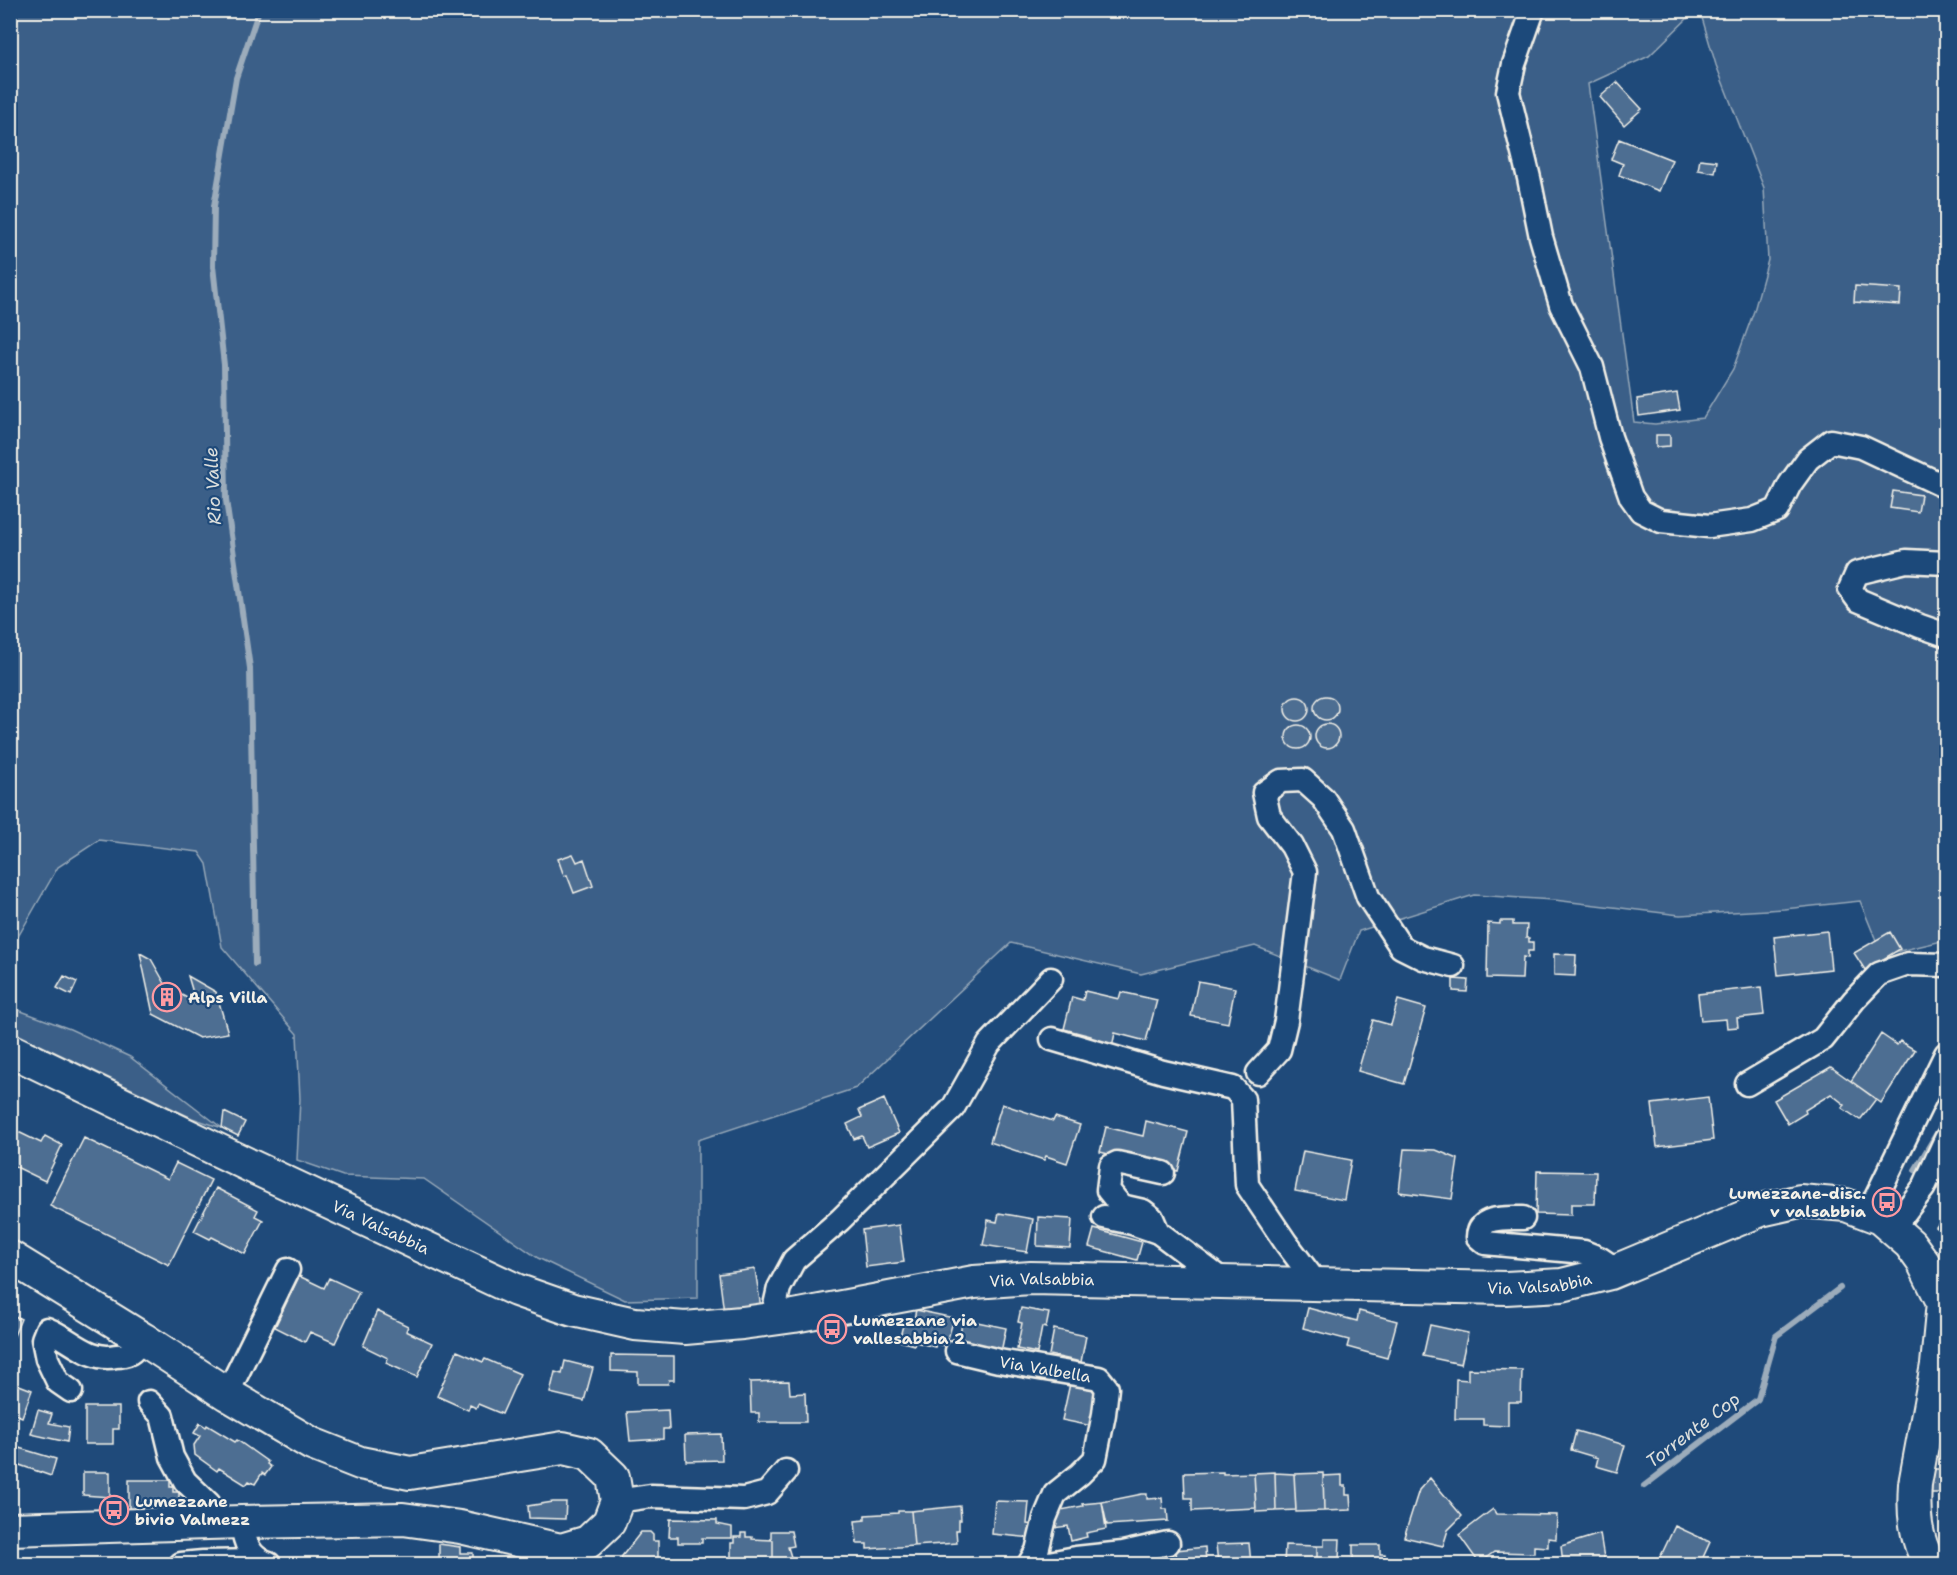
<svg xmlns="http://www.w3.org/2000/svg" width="1957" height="1575" viewBox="0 0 1957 1575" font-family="'Shantell Sans',sans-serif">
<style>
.green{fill:#3a5f88;stroke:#97a8b8;stroke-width:1.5}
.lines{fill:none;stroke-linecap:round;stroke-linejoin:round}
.stream{stroke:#9cacbb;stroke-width:6}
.building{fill:#4d6e92;stroke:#f4f1e8;stroke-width:1.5}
.street-casing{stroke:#f4f1e8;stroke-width:27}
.secondary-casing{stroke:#f4f1e8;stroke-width:36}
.street{stroke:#1f4a7a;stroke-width:22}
.secondary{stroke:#1f4a7a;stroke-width:32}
.labels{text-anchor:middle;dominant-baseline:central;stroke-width:4.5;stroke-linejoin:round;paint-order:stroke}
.poi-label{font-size:16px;font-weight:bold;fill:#f4f1e8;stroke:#1f4a7a;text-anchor:start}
.street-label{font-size:16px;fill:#f4f1e8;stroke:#1f4a7a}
.water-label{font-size:18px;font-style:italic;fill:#dee0dd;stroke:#1f4a7a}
</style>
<rect width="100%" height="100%" fill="#1f4a7a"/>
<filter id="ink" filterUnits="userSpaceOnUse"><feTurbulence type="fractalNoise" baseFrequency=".0167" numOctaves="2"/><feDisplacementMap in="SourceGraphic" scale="12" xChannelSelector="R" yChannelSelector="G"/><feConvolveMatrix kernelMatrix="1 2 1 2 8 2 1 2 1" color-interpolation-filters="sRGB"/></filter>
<g filter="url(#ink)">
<!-- green -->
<path class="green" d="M11,11H1695L1649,56L1588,84L1634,422L1655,424L1703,418L1733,369L1754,311L1768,260L1764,188L1716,65L1700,11H1946V944L1942,941L1882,955L1860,901L1784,909L1680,915L1554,900L1474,895L1359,931L1340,980L1255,946L1141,974L1011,943L856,1088L698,1140V1298L625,1300L538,1258L424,1179L343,1176L297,1160L300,1099L297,1034L222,947L207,864L199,852L99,840L58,867L11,949Z
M10,1007L70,1029L130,1057L222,1128L192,1118L11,1031Z"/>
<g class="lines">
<!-- stream -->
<path class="stream" d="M255,964L250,668L226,500L224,365L213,266L214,206L236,78L259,10
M1915,1170L1946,1118
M1644,1486L1758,1399L1776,1336L1840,1288"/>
</g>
<!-- building -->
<path class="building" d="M1617,82L1642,109L1624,125L1600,97Z
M1619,139L1672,160L1659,191L1619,175L1623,164L1611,159Z
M1700,159L1717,161L1715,173L1698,170Z
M1855,286L1901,289L1900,305L1854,302Z
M1677,393L1680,410L1639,416L1637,399Z
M1656,435H1670V446L1656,447Z
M1893,491L1921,495L1918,512L1890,508Z
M1314 708a12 12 0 1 1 24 0a12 12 0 1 1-24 0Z
M1285 709a12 12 0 1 1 24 0a12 12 0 1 1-24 0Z
M1315 736a12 12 0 1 1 24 0a12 12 0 1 1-24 0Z
M1286 737a12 12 0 1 1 24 0a12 12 0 1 1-24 0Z
M573,854L577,862L584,859L593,886L574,893L567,875L564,876L558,859Z
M1500,921H1513V925H1527L1526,938H1529V942H1533V951H1528V958L1523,957L1522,979L1487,978L1488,923L1500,924Z
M1827,931L1831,969L1778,975L1774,937Z
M1890,932L1900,949L1865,970L1854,953Z
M140,953L151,959L167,987L196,1003L188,976L216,992L228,1033L199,1038L153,1014Z
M1554,954L1576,955L1575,976L1554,975Z
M64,976L77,982L71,995L57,988Z
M1453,979L1468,980L1467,992L1453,991Z
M1198,981L1235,988L1228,1023L1191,1016Z
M1761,987L1764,1015L1737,1018L1738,1027L1727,1028L1726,1019L1701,1021L1698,994Z
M1085,991L1119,999L1121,992L1157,1000L1146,1041L1115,1033L1111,1052L1088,1047L1091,1036L1064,1029L1072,997L1083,1000Z
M1398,1000L1426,1008L1404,1084L1358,1071L1373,1020L1391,1025Z
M1881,1034L1897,1045L1900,1041L1915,1050L1881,1103L1851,1081Z
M1831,1067L1876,1099L1860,1120L1842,1108L1845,1105L1831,1094L1805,1110L1806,1113L1788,1124L1774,1100Z
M1708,1097L1713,1140L1657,1147L1652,1104Z
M884,1099L899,1133L867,1147L862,1136L854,1139L847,1124L862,1117L859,1110Z
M1002,1104L1053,1121L1055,1117L1080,1125L1067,1163L1046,1156L1044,1160L990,1142Z
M224,1112L245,1122L238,1136L222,1128Z
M1146,1121L1188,1132L1178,1171L1100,1152L1106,1127L1143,1136Z
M10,1128L41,1143L45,1136L62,1145L45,1181L10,1164Z
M84,1138L168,1179L176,1163L211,1180L169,1265L50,1206Z
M1404,1149L1436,1150L1458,1159L1452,1199L1399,1192Z
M1303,1151L1351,1160L1344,1200L1295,1191Z
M1537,1171L1596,1172L1595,1204H1571V1215L1536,1214Z
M216,1188L258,1210L255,1216L263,1220L245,1254L212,1237L210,1239L194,1231Z
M999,1213L1033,1219L1027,1252L983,1245L988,1220L997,1222Z
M1946,1213V1235L1936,1227Z
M1038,1217L1072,1219L1070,1248L1037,1246Z
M899,1225L904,1262L866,1267L862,1230Z
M1094,1229L1142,1242L1137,1260L1089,1247Z
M755,1269L761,1308L724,1313L719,1274Z
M299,1276L324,1288L329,1278L359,1292L335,1343L310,1332L305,1342L275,1327Z
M1021,1308L1049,1313L1046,1328L1042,1327L1037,1353L1017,1349L1022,1323L1018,1322Z
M1308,1308L1357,1321L1359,1311L1397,1321L1387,1358L1347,1347L1349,1340L1303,1328Z
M916,1310L954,1318L946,1346L936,1344L935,1347L915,1342L914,1345L899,1341L904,1321L913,1323Z
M377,1311L408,1326L406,1331L432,1343L417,1377L386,1363L388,1358L363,1346L374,1320H373Z
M10,1314L21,1319L11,1343L10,1342Z
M963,1319L1006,1328L1000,1357L957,1348Z
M1430,1325L1468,1333L1461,1364L1423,1356Z
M1054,1329L1086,1336L1081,1362L1049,1355Z
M457,1351L483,1362L485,1359L520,1374L502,1414L478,1404L476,1408L470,1405L468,1410L437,1396Z
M611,1355L674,1356V1380H669L668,1384H638V1372L611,1371Z
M565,1361L593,1368L584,1401L550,1393L555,1372L562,1374Z
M1468,1369L1522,1370L1521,1402H1508V1426L1483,1425V1419H1455L1456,1379L1468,1380Z
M10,1376L16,1379L14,1383L32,1390L22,1417L10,1412Z
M1071,1379L1097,1385L1092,1426L1062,1420Z
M789,1381L790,1394L805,1393L806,1422H759V1413H751L750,1382Z
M85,1407H119V1429H113V1444H85Z
M38,1410L52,1414L49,1423L69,1427L67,1442L31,1434Z
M668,1410L669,1429H663V1439L630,1441L627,1412Z
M200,1423L206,1427L207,1425L235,1442L237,1440L268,1462L267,1464L271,1467L265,1475L262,1473L255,1484L249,1481L246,1485L219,1468L217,1471L195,1455L194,1445L200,1436L194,1433Z
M1576,1431L1625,1445L1617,1472L1596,1466L1598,1458L1571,1450Z
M721,1434L722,1460L686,1461L685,1435Z
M19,1448L56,1459L51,1476L11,1462Z
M1930,1469H1946V1493H1931Z
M83,1472H110V1497L83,1495Z
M1223,1472V1474L1254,1473L1256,1508L1192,1511V1498H1185L1184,1473Z
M1275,1472L1276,1511L1256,1512L1254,1473Z
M1275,1473L1294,1474L1296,1510L1276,1511Z
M1323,1473L1324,1511L1296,1512L1294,1474Z
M1342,1475V1486H1346V1495H1350L1351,1510L1324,1511L1323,1476Z
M1430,1478L1462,1516L1448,1530L1443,1546L1404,1537L1419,1490Z
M129,1480H170V1487H173V1492H179V1506H159V1509H129Z
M1142,1494H1147V1499L1162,1498L1163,1509H1167L1168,1521L1107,1525L1102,1502Z
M995,1501L1029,1502L1027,1524L1036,1525L1033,1538L992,1534Z
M553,1502H566L565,1519L529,1518L528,1506Z
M1102,1502L1106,1529L1086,1533L1087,1537L1071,1541L1068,1526L1053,1528L1050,1512L1083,1506L1082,1504Z
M960,1506L961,1520H959V1530H956L957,1543L914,1546L911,1511Z
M1493,1509L1496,1514L1557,1515L1556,1539L1548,1538V1547L1534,1546V1553L1494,1552L1479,1563L1459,1535Z
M898,1511H911L914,1546L867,1549V1544H857L855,1521L865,1520V1515L898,1513Z
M670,1519L717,1520V1524L732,1527V1538H702V1543H678V1537H669Z
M1675,1526L1710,1542L1700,1564H1657Z
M771,1531H791L794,1546L788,1547L791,1557L798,1558L800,1564H773V1540L771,1539Z
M641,1532H650L653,1535V1541H658V1560H656V1564H623L619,1560Z
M741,1533H746V1537H752V1539L773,1540V1564H731V1543H734V1537H741Z
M1600,1534L1605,1564H1563L1561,1546Z
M1324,1539H1340L1339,1560H1344V1564H1317V1546H1324Z
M1249,1543L1251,1564H1218L1216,1544Z
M439,1544L460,1547V1553H473V1564H439Z
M1285,1545L1317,1546V1564H1284Z
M1353,1545H1380V1554H1385V1564H1351V1559H1353Z
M1205,1547L1206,1564H1177L1176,1550Z
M1176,1550L1177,1564H1153V1555Z
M1418,1558L1437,1564H1403L1404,1559L1416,1564Z"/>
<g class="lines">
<!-- street casing -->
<g class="street-casing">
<g id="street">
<path d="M1533,10L1514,64L1508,92L1529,178L1541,237L1561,305L1592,367L1610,437L1631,497L1641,511L1661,521L1709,526L1752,520L1777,510L1790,484L1808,459L1831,441L1861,447L1946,487"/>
<path d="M1946,563L1906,561L1857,573L1850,589L1858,600L1920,626L1946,635"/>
<path d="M1052,1039L1163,1072L1233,1088L1243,1099L1247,1185L1286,1243L1317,1284"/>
<path d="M1258,1073L1279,1050L1286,1021L1305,872L1292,846L1269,816L1264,793L1281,781L1303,780L1323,798L1344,829L1368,897L1401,947L1423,958L1453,966"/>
<path d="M1747,1084L1823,1039L1854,1000L1879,974L1908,964L1946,965"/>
<path d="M1869,1212L1946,1054"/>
<path d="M1104,1217L1132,1223L1158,1232L1225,1282"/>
<path d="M1523,1218C1507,1218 1479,1215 1478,1237L1485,1243L1584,1252L1599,1258L1617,1270"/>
<path d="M1893,1228L1924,1187L1946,1139"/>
<path d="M1158,1232L1152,1218L1143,1211L1121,1206L1108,1190L1111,1166L1117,1163L1163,1173"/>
<path d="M772,1319L779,1288L794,1260L840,1220L953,1108L989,1044L1051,979"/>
<path id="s1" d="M957,1351L999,1361L1099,1378L1107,1388L1104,1414L1095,1459L1080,1474L1055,1494L1045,1518L1037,1551L1029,1564"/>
<path d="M71,1391L58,1382L47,1359L43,1339L47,1329C70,1338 89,1362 116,1356C120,1356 126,1355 130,1353C135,1350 139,1344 143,1339"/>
<path d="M227,1394L288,1270"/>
<path d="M149,1402L162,1416L172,1457L185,1481L209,1504L212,1510V1523"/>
<path d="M617,1501L651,1496L744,1499L767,1493L786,1471"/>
<path d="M241,1522C245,1542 248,1557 269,1564"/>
<path d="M181,1564L203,1562L258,1561"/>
<path d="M1043,1564L1076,1558L1123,1553L1168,1543"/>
</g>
</g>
<!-- secondary casing -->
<g class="secondary-casing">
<g id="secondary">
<path id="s2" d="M10,1050L255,1168L516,1290L573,1310L635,1324L685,1328L742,1323L794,1316L974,1282L1031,1278L1506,1288L1562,1285L1610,1273L1761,1210L1800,1201L1846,1205L1880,1218L1910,1244L1923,1262L1943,1302L1937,1365L1915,1484C1913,1513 1915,1539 1930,1564"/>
<path d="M10,1257L143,1339L227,1394L312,1444L360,1463L410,1473L563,1448L589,1454L613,1477L617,1501L609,1522L588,1542L561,1550L460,1527L403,1519L241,1522L10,1529"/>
</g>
</g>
<!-- street -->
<use href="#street" class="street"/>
<!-- secondary -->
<use href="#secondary" class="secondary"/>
</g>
</g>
<!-- icons -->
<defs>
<g id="building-ring" transform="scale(1.5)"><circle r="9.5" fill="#1f4a7a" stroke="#ff9aa2" stroke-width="1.5"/><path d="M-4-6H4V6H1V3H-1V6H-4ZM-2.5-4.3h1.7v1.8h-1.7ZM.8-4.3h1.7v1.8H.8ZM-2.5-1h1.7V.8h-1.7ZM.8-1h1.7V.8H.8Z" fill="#ff9aa2"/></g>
<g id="bus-ring" transform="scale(1.5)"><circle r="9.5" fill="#1f4a7a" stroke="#ff9aa2" stroke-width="1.5"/><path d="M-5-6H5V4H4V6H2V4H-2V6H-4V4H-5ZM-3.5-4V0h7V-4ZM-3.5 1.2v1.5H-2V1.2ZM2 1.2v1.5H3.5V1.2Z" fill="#ff9aa2"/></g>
</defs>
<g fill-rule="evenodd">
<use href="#building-ring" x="167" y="997"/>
<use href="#bus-ring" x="1887" y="1202"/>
<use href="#bus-ring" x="832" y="1329"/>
<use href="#bus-ring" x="114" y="1510"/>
</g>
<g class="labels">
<!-- poi labels -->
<g class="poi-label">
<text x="188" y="997">Alps Villa</text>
<text x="1866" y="1193" text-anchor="end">Lumezzane-disc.<tspan x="1866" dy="18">v valsabbia</tspan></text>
<text x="853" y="1320">Lumezzane via<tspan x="853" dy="18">vallesabbia 2</tspan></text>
<text x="135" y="1501">Lumezzane<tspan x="135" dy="18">bivio Valmezz</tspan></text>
</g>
<!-- street labels -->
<g class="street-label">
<text stroke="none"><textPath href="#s2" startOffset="411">Via Valsabbia</textPath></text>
<text stroke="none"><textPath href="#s2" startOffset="1095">Via Valsabbia</textPath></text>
<text stroke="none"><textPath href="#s2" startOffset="1593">Via Valsabbia</textPath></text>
<text stroke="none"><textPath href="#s1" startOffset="90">Via Valbella</textPath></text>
</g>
<!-- water labels -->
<g class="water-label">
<text transform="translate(213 486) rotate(-93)">Rio Valle</text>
<text transform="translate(1693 1430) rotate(-37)">Torrente Cop</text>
</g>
</g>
<!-- margin -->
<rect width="1957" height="1575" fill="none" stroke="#1f4a7a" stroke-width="36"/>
<rect x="18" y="18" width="1921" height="1539" fill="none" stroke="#f4f1e8" stroke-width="2" filter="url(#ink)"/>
</svg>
